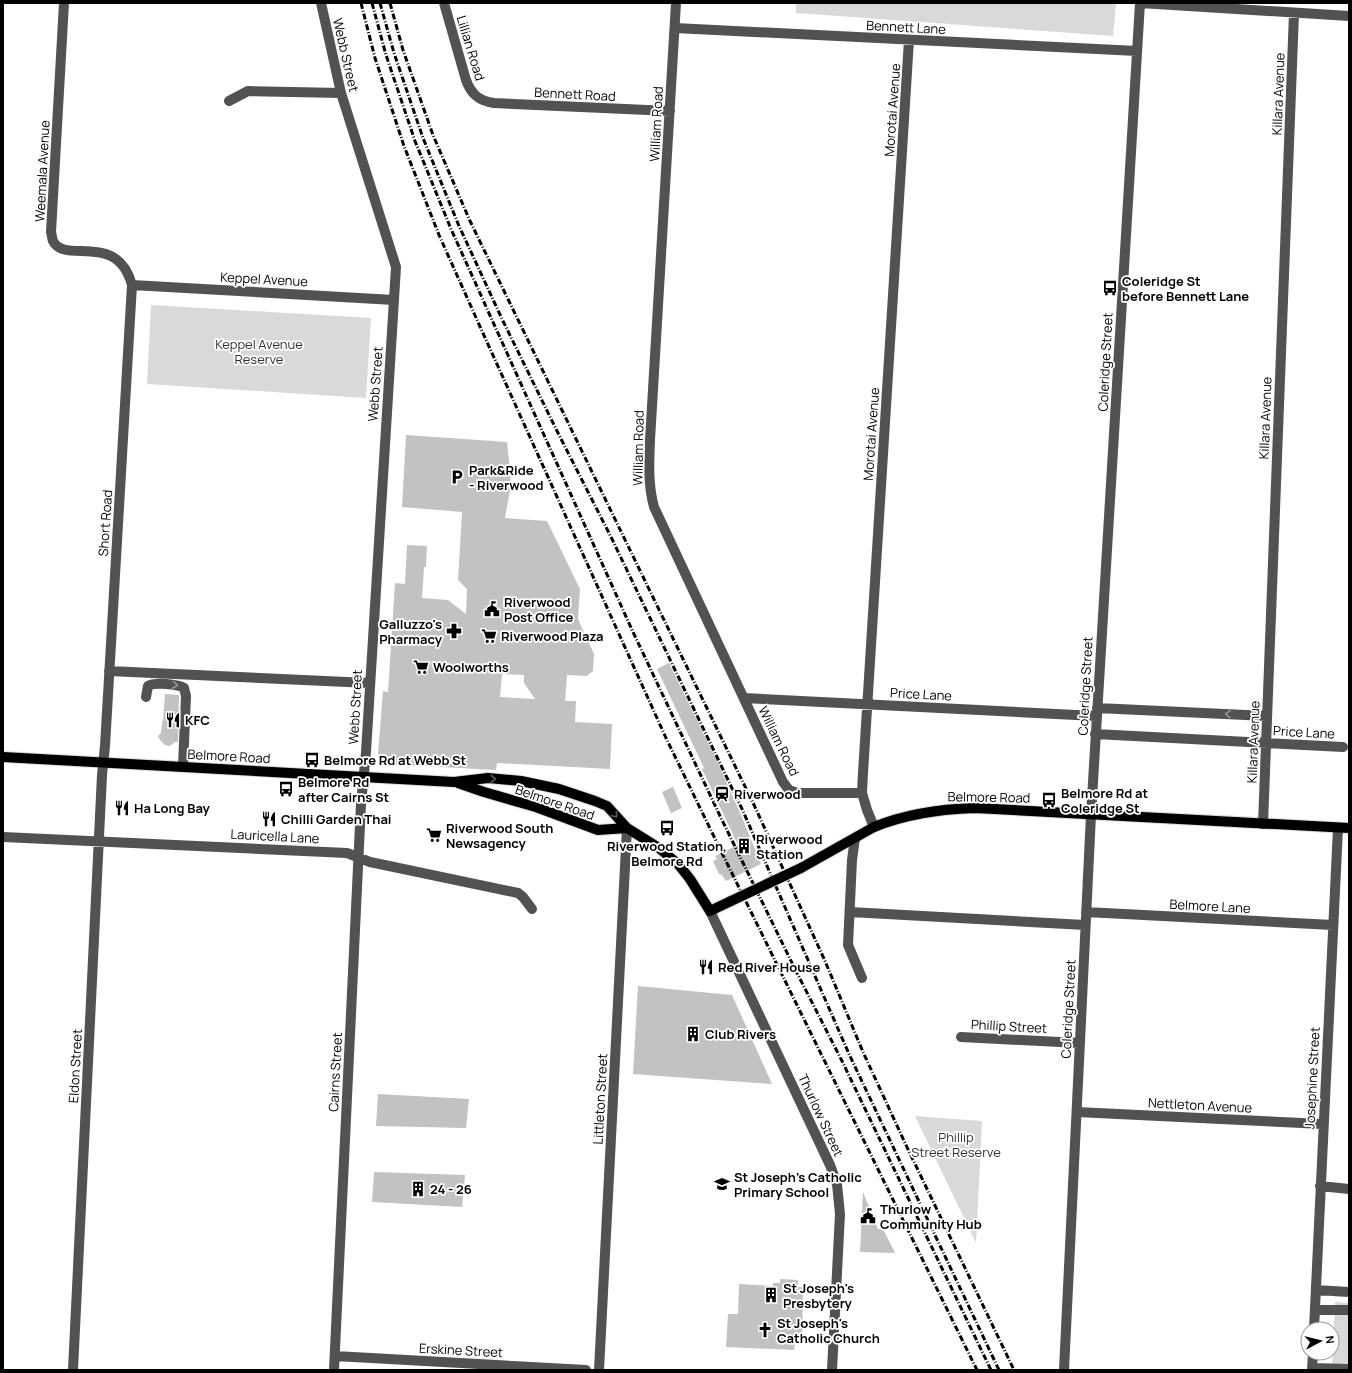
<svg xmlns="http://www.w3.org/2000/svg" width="1352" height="1373" viewBox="0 0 1352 1373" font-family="Manrope,sans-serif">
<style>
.green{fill:#d9d9d9}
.building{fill:#c2c2c2;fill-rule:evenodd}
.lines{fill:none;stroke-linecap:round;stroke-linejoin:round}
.major-casing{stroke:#dbdbdb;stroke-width:12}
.minor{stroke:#525252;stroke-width:10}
.major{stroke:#000;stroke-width:10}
.rail{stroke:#000;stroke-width:3;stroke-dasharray:6 2 1 2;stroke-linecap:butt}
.major-bridge-casing{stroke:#dbdbdb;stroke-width:12;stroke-linecap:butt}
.major-bridge{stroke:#000;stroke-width:10}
.oneway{stroke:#979797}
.oneway2{stroke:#595959}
.labels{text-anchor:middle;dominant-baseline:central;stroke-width:3.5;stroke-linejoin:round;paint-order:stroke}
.street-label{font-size:13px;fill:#000;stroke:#fff}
.poi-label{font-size:13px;font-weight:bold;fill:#000;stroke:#fff;text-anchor:start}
.park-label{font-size:13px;fill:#303030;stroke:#fff}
</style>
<rect width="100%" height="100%" fill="#fff"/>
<!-- green -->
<path class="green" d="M796,3H1116L1113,36L796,13Z
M151,305L371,318L366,398L147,384Z
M915,1116L982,1121L976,1243Z
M1335,1302L1349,1303V1370H1332Z"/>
<!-- building -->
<path class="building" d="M406,435L507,442L510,470L511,485L505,518L547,521L580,589L578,619L594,654L593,671L587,676L567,675L565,701H576L575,722L612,724L610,769L497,763L496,770L387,764L378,754L383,691L388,692L395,583L405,584L407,545L427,546L426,567H424L422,598L448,600L466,614L467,589L458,580L462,512L402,507ZM502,674L524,675V683L535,699L500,697Z
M669,663L717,761L741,815L761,864L726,881L722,875L719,874L713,861L717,859L715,856L738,845L702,769L704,768L657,669Z
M165,694L179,695V697L178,742H175L170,746L165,745L160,740L158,736L161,733L162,723L163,720Z
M673,787L682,808L671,813L662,792Z
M638,986L732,995L772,1084L633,1074Z
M378,1094L469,1099L466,1128L376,1126Z
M374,1172L465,1175L462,1207L372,1202Z
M863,1192L878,1229H883L895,1253L860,1252Z
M780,1279L798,1280V1287H803L802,1344L795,1343L794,1350L726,1347L728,1314H738L739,1284L773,1286V1283H780Z"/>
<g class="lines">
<!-- major casing -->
<g class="major-casing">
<path id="major" d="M3,757L454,782L488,778L521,781L559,789L595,801L607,806L627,828L659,848L678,864L690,879L710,911L731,901
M458,783L484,792L536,807L598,830L627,828
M801,868L874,827C906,814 940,809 975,808L1349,828"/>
</g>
<!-- minor -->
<path class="minor" d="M64,3L51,232C52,235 52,239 53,241C65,265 117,230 132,285L105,746L102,775L73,1370
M321,3L341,93L396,267L366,752L361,804L334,1370
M444,3L466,80C471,94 479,101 494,103L670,111
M676,3L650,440C649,463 648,485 654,507L783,782L789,790L797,793H862
M1140,3L1349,16
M675,28L1137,51
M229,101L248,91L341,93
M132,285L394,300
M109,671L369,683
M146,697L148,686C154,682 178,684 184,688L186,696L183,766
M744,698L1096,716
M1097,708L1267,716
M1095,734L1343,747
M1263,824L1294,13
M874,827L867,810L862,793L863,773L909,40
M3,837L347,853L370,862L518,893L523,897L532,909
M855,838L852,860L848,945L862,978
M710,911L830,1165L837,1184L840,1214L832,1370
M850,912L1085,925
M1086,912L1333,925
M961,1037L1079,1043
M1077,1112L1323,1124
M1320,1186L1349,1189
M1316,1290L1349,1292
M1315,1310H1349
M1314,1329L1338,828
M335,1356L586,1370
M1312,1368L1349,1369
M599,1370L627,828
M1064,1370L1091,815L1140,3
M1312,1370L1313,1353"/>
<!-- major -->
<use href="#major" class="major"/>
<!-- rail -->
<path class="rail" d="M361,3L375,58L404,146L439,235L482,331L666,738L721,851L977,1370
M372,3L386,55L415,141L451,229L633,632L721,818L796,971L842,1061L991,1370
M380,3L394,53L423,138L459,226L503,321L557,431L611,537L743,811L849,1054L999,1370
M390,3L403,50L433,135L470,221L755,807L825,961L863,1052L905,1143L1014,1370"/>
<!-- major-bridge casing -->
<g class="major-bridge-casing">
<path id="major-bridge" d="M731,901L801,868"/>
</g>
<!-- major-bridge -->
<use href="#major-bridge" class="major-bridge"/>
</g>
<!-- one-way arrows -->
<defs><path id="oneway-chevron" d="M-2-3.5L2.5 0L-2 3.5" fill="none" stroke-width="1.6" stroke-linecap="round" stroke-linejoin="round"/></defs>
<g class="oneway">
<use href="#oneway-chevron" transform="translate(175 685) rotate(7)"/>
<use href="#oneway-chevron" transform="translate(1228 714) rotate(-177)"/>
</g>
<g class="oneway2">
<use href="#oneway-chevron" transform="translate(493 779) rotate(3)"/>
<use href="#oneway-chevron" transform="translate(615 815) rotate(49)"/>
</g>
<!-- icons -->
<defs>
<g id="bus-bare" transform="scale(1.2)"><path d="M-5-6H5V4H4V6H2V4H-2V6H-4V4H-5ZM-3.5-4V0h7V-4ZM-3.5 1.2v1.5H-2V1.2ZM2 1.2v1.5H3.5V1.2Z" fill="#000" stroke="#fff" stroke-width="2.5" paint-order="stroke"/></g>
<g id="parking-bare" transform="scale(1.2)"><path d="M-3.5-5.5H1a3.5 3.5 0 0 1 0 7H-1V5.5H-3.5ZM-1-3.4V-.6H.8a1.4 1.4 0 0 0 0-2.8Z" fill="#000" stroke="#fff" stroke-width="2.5" paint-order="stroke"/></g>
<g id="civic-bare" transform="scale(1.2)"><path d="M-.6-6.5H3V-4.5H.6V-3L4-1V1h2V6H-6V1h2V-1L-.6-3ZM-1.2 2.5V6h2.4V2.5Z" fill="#000" stroke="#fff" stroke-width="2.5" paint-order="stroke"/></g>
<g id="pharmacy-bare" transform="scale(1.2)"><path d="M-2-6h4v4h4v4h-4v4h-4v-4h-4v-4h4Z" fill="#000" stroke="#fff" stroke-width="2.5" paint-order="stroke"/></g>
<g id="supermarket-bare" transform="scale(1.2)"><path d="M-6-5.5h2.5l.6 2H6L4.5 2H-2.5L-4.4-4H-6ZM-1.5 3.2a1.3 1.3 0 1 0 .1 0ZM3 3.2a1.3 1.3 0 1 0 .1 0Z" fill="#000" stroke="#fff" stroke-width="2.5" paint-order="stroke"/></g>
<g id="restaurant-bare" transform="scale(1.2)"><path d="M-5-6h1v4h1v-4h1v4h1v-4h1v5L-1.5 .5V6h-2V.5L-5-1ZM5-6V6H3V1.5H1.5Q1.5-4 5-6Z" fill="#000" stroke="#fff" stroke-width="2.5" paint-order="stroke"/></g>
<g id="station-bare" transform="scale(1.2)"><path d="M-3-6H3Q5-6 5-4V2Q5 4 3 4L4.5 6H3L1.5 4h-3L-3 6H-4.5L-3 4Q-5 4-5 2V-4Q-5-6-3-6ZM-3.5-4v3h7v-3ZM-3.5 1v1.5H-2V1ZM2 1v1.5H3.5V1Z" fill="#000" stroke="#fff" stroke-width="2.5" paint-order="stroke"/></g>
<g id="building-bare" transform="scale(1.2)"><path d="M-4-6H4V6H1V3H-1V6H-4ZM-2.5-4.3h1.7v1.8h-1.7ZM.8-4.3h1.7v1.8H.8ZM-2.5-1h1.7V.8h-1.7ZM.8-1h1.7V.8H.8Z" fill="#000" stroke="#fff" stroke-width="2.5" paint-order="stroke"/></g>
<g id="school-bare" transform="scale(1.2)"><path d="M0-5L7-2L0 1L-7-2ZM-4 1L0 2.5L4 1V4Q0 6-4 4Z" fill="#000" stroke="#fff" stroke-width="2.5" paint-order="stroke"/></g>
<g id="church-bare" transform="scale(1.2)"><path d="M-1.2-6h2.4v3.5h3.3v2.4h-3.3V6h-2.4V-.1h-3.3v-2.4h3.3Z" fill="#000" stroke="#fff" stroke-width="2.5" paint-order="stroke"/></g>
</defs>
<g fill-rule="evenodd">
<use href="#bus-bare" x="1110" y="288"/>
<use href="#parking-bare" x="457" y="477"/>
<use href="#civic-bare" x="492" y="609"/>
<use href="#pharmacy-bare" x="454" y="631"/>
<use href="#supermarket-bare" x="489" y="636"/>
<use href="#supermarket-bare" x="421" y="667"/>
<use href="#restaurant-bare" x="173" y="720"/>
<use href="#bus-bare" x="312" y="760"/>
<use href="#bus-bare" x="286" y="789"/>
<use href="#station-bare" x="722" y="794"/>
<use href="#bus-bare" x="1049" y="800"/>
<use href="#restaurant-bare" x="122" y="808"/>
<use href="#restaurant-bare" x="269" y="819"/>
<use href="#bus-bare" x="667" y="828"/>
<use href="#supermarket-bare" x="434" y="835"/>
<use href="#building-bare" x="744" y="846"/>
<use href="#restaurant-bare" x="706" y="967"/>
<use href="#building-bare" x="693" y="1034"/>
<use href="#school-bare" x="722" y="1184"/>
<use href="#building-bare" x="418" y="1189"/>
<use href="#civic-bare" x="868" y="1216"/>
<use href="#building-bare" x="771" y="1295"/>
<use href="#church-bare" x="765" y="1330"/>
</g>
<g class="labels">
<!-- street labels -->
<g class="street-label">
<text transform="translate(906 27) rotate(3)">Bennett Lane</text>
<text transform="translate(471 48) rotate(73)">Lillian Road</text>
<text transform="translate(346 55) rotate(77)">Webb Street</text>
<text transform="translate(575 94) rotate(3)">Bennett Road</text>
<text transform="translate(1278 94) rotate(-88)">Killara Avenue</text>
<text transform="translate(892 110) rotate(-86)">Morotai Avenue</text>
<text transform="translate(656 124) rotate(-87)">William Road</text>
<text transform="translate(42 171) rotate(-87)">Weemala Avenue</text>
<text transform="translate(264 279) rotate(3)">Keppel Avenue</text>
<text transform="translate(1105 362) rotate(-87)">Coleridge Street</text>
<text transform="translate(375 384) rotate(-86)">Webb Street</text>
<text transform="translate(1265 418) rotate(-88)">Killara Avenue</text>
<text transform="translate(871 434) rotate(-86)">Morotai Avenue</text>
<text transform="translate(638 448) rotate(-89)">William Road</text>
<text transform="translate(105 523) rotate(-86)">Short Road</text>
<text transform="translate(1085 686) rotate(-87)">Coleridge Street</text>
<text transform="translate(921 694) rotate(3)">Price Lane</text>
<text transform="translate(355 707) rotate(-87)">Webb Street</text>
<text transform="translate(1304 732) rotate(3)">Price Lane</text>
<text transform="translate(779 741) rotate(64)">William Road</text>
<text transform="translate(1253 742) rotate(-88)">Killara Avenue</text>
<text transform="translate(229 756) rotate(3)">Belmore Road</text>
<text transform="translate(989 797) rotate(1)">Belmore Road</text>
<text transform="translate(555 802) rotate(19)">Belmore Road</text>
<text transform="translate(275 836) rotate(3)">Lauricella Lane</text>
<text transform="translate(1210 906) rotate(3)">Belmore Lane</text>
<text transform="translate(1068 1009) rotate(-87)">Coleridge Street</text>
<text transform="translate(1009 1026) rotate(3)">Phillip Street</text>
<text transform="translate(75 1066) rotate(-87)">Eldon Street</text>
<text transform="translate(335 1072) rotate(-87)">Cairns Street</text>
<text transform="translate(1312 1078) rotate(-87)">Josephine Street</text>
<text transform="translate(600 1099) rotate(-87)">Littleton Street</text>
<text transform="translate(1200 1105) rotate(3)">Nettleton Avenue</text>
<text transform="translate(821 1115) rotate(65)">Thurlow Street</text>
<text transform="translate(461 1350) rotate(3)">Erskine Street</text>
</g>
<!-- poi labels -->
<g class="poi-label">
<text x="1122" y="281">Coleridge St<tspan x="1122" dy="15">before Bennett Lane</tspan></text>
<text x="469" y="470">Park&amp;Ride<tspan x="469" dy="15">- Riverwood</tspan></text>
<text x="504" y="602">Riverwood<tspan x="504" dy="15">Post Office</tspan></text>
<text x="442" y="624" text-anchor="end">Galluzzo's<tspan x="442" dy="15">Pharmacy</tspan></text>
<text x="501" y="636">Riverwood Plaza</text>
<text x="433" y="667">Woolworths</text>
<text x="185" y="720">KFC</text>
<text x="324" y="760">Belmore Rd at Webb St</text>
<text x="298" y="782">Belmore Rd<tspan x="298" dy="15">after Cairns St</tspan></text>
<text x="1061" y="793">Belmore Rd at<tspan x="1061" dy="15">Coleridge St</tspan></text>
<text x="734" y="794">Riverwood</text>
<text x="134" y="808">Ha Long Bay</text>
<text x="281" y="819">Chilli Garden Thai</text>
<text x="446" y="828">Riverwood South<tspan x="446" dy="15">Newsagency</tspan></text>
<text x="756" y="839">Riverwood<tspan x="756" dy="15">Station</tspan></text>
<text x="667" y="846" text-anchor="middle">Riverwood Station,<tspan x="667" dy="15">Belmore Rd</tspan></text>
<text x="718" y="967">Red River House</text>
<text x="705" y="1034">Club Rivers</text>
<text x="734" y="1177">St Joseph's Catholic<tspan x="734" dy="15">Primary School</tspan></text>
<text x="430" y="1189">24 - 26</text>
<text x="880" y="1209">Thurlow<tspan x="880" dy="15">Community Hub</tspan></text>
<text x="783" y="1288">St Joseph's<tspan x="783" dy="15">Presbytery</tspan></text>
<text x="777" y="1323">St Joseph's<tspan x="777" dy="15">Catholic Church</tspan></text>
</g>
<!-- park labels -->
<g class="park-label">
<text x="259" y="344">Keppel Avenue<tspan x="259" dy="15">Reserve</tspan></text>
<text x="956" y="1137">Phillip<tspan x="956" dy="15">Street Reserve</tspan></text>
</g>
</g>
<!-- border -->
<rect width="1352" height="1373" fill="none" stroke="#000000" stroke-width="8"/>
<!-- north arrow -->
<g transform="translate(1320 1341) rotate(83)"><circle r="19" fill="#ffffff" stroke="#999999"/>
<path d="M0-3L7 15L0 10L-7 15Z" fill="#000000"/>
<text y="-6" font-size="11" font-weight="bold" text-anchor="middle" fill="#000000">N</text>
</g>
</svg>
